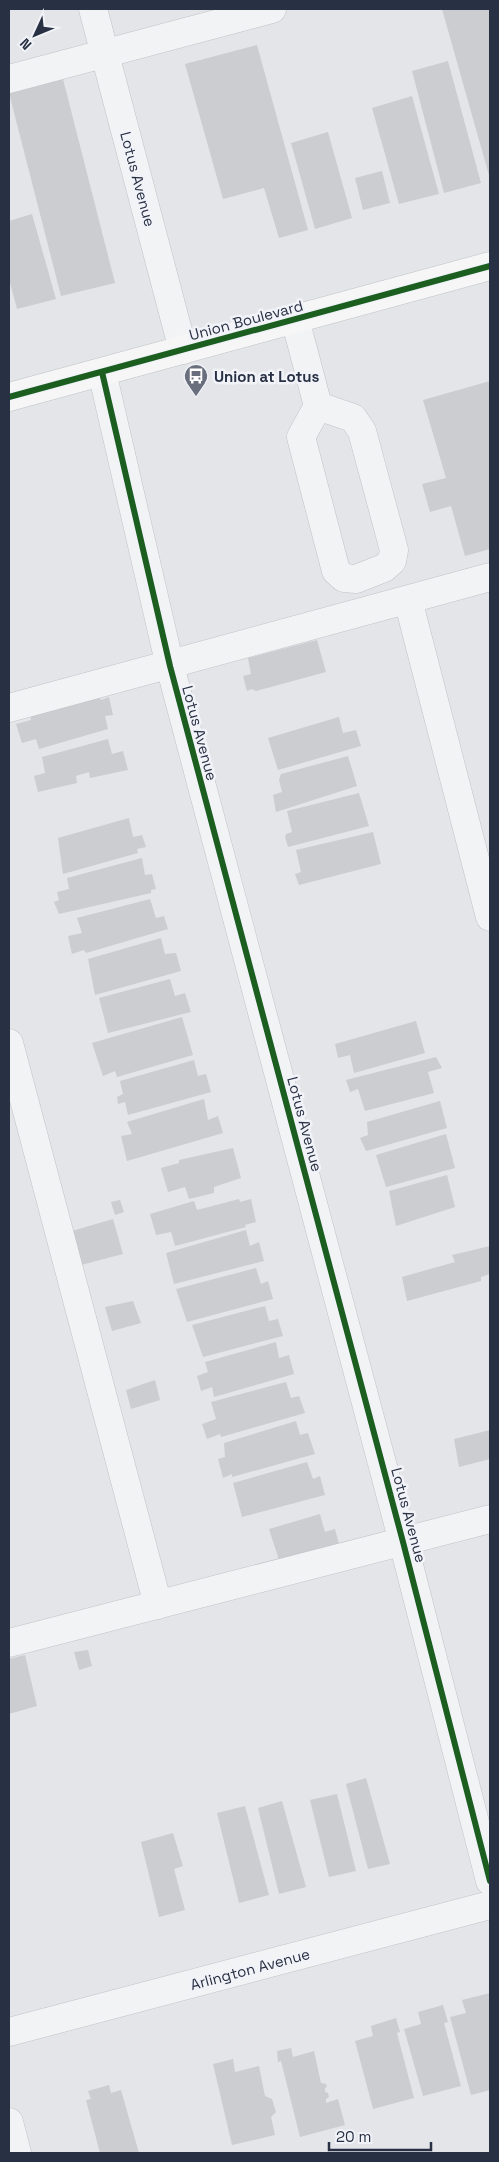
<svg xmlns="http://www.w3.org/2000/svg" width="499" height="2162" viewBox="0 0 499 2162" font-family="'Space Grotesk',sans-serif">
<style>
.building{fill:#cbcdd1}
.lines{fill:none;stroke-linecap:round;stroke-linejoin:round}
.minor-casing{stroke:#c1c3c6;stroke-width:29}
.major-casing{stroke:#bfc2c6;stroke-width:29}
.minor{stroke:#f2f3f5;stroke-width:28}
.major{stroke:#f6f6f7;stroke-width:28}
.cycleway-casing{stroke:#f1f3f8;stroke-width:9}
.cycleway{stroke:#1b5e20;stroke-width:6}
.labels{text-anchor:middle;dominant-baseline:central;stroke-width:5;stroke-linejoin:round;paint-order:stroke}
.street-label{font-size:15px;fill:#283043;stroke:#f1f3f8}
.poi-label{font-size:15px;font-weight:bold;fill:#283043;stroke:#f1f3f8;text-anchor:start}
</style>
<rect width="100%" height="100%" fill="#e3e5e8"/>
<!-- building -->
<path class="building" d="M442,9H490V179Z
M257,45L308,230L279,238L264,188L223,199L185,64Z
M448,61L481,183L444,193L412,71Z
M63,79L115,283L61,296L9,93Z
M412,96L439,194L399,204L372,108Z
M328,132L352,218L315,229L291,143Z
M382,171L390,203L363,210L355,178Z
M32,214L56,299L17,309L9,279V221Z
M490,381V549L465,556L451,506L430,512L422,484L446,478L423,400Z
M317,640L326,672L256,691L252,689L247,691L243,676L251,674L248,658Z
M98,695L101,700L109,697L113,715L105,716L108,729L39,749L36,739L22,743L16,724L31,720L30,714Z
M339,717L343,733L356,730L361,746L278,770L268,738Z
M108,739L112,754L123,751L128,770L90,778L89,772L76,776L77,783L38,792L34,776L45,773L42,757Z
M348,756L357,786L276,812L273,795L282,792L279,780L281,774Z
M359,793L369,826L288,847L285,837L286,834L292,832L287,811Z
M129,818L133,837L142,835L146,847L137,849L138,853L63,874L58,838Z
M373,832L381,864L299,885L295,874L301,872L296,850Z
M142,858L145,875L152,874L156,889L151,890V893L59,914L54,902L59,900L57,892L69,889L67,878Z
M150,899L156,918L164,916L168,929L86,953L84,950L72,954L68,936L82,933L77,918Z
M161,938L165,954L176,953L181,971L95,995L88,959Z
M170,979L175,996L185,993L191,1012L108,1033L99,998Z
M182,1017L193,1055L117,1077L115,1071L103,1076L92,1043Z
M416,1021L425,1053L354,1073L350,1055L338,1058L335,1044Z
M436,1057L442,1068L428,1072L434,1093L365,1111L358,1089L350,1092L346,1080Z
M194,1060L198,1076L206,1074L211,1092L128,1115L125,1102L118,1104L117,1097L123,1094L120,1081Z
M204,1099L208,1120L218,1116L223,1133L127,1161L121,1136L132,1134L127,1122Z
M440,1101L447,1128L366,1151L360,1138L368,1135L367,1122Z
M446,1134L455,1168L386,1187L376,1155Z
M233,1148L241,1178L214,1187V1193L189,1199L185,1187L168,1192L161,1168L179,1163V1160Z
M447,1175L455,1207L396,1226L389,1191Z
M239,1199L240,1202L251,1199L256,1222L245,1225L246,1227L175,1246L171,1232L156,1235L150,1214L194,1201L197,1210Z
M120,1200L124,1212L115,1215L111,1202Z
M113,1219L123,1254L81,1265L72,1231Z
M246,1230L250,1246L259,1242L264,1261L174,1284L166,1253Z
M490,1246V1274L481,1277V1281L407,1301L402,1277L455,1262L452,1255Z
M256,1268L261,1284L268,1281L273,1299L187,1322L176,1289Z
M133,1301L141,1323L112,1331L105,1307Z
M265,1306L269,1321L278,1319L283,1336L203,1357L192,1325Z
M276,1342L279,1358L289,1355L294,1374L214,1397L212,1387L201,1391L197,1376L208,1372L205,1362Z
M155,1380L160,1400L131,1409L126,1390Z
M286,1382L291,1398L299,1396L305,1413L221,1437L220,1434L207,1439L202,1424L216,1419L211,1402Z
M296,1421L300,1435L308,1433L315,1454L232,1477V1474L223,1478L218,1459L225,1457L224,1443Z
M490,1430V1459L459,1467L454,1439Z
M307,1462L313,1479L320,1476L325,1495L242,1517L233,1483Z
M320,1514L325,1532L335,1529L340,1548L280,1563L269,1529Z
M88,1650L92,1666L79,1670L74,1652Z
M25,1655L37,1706L9,1714V1659Z
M366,1778L390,1864L368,1869L346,1784Z
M337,1794L356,1871L329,1877L310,1800Z
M282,1801L306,1887L279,1894L258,1808Z
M245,1806L269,1895L239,1903L217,1813Z
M173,1833L183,1866L174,1869L185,1910L159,1917L141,1842Z
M490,1993V2090L471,2095L450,2017L466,2013L462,2000Z
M443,2005L448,2022L444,2023L461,2086L423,2096L404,2029L421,2024L418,2012Z
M396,2018L400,2032L397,2033L414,2098L373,2109L355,2041L373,2036L371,2026Z
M291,2048L293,2057L314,2051L321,2083L326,2084L327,2087L325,2088V2092L328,2093L329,2097L326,2099V2103L338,2099L345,2125L300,2137L281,2061L278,2062L277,2051Z
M233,2059L235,2072L259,2066L265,2096L272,2099L276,2112L271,2117L275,2135L232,2145L213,2064Z
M109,2085L111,2093L121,2090L139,2153H100L86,2100L91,2099L88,2091Z"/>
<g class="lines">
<!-- minor casing -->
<g class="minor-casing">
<path id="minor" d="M93,9L183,350
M9,79L272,9
M295,319L318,406L301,437L336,571L344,578L356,579L384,568L392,561L394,550L362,431L353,418L318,406
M102,372L170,666L403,1542L490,1881
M408,600L490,917
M9,708L490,577
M9,1043L158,1605
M9,1643L490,1519
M9,2032L490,1905
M9,2122L17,2153"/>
</g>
<!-- major casing -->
<g class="major-casing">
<path id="major" d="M9,397L490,266"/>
</g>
<!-- minor -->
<use href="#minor" class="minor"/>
<!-- major -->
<use href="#major" class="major"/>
<!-- cycleway casing -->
<g class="cycleway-casing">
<path id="cycleway" d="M102,372L170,666L403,1542L490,1881
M9,397L490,266"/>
</g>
<!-- cycleway -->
<use href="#cycleway" class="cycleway"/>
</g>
<!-- icons -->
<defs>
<g id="bus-pin" transform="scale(1.25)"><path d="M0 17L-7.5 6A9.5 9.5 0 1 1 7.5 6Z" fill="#696f7d" stroke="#f1f3f8"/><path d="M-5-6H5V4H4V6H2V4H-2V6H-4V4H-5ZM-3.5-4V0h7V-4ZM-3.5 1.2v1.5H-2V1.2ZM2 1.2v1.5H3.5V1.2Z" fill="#fff"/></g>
</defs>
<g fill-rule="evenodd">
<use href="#bus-pin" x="196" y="376"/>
</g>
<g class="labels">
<!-- street labels -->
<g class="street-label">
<text transform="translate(138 179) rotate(75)">Lotus Avenue</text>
<text transform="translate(246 320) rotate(-15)">Union Boulevard</text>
<text transform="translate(200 733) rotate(75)">Lotus Avenue</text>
<text transform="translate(305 1124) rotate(75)">Lotus Avenue</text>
<text transform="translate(409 1515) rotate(75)">Lotus Avenue</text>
<text transform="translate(250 1969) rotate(-15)">Arlington Avenue</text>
</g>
<!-- poi labels -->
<g class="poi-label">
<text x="214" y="376">Union at Lotus</text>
</g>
</g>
<!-- border -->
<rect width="499" height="2162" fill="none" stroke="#283043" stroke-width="20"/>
<!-- north arrow -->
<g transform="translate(35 35) rotate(226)" stroke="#f1f3f8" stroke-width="4" paint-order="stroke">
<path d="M0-4L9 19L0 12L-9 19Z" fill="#283043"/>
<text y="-8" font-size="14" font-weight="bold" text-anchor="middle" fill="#283043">N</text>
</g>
<!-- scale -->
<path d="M329 2142v8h102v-8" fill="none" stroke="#283043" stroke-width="2.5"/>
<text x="336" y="2142" font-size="15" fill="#283043" stroke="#f1f3f8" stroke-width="4" paint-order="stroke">20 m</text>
</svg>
